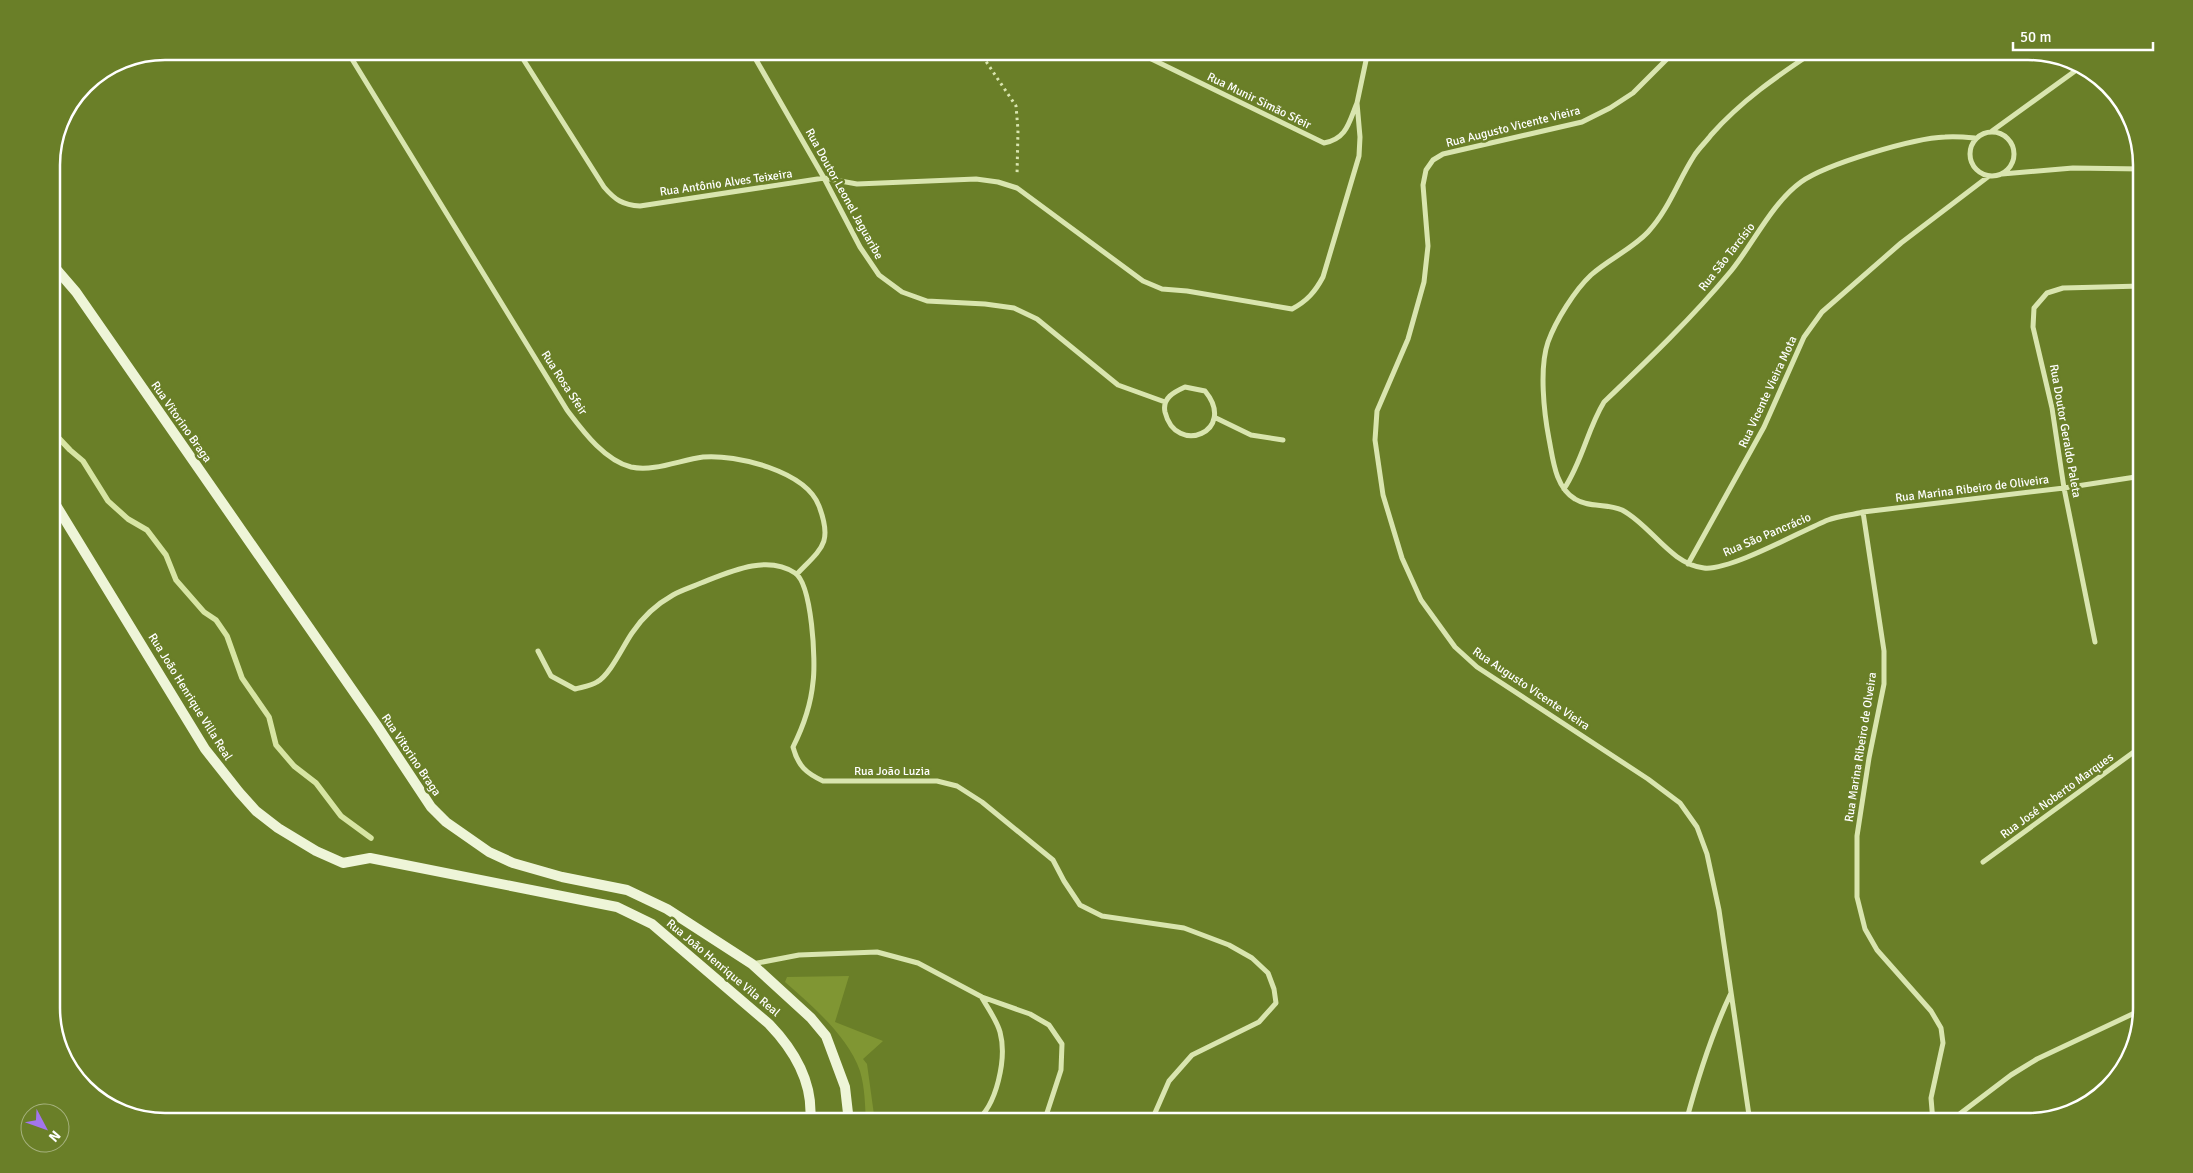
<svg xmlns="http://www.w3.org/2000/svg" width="2193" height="1173" viewBox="0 0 2193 1173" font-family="Signika,sans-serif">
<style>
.green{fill:#809633}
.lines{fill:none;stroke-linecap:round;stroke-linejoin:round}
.stream{stroke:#d7e5a3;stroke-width:5.5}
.path{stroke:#d9e5af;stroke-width:3;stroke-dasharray:2.5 4;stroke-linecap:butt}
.street{stroke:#d9e5af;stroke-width:5}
.secondary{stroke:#eef5d8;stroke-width:10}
.labels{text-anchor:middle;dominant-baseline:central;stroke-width:5;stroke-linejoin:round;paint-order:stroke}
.street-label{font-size:12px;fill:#fff;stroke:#6a7f28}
.rim{fill:none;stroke:#fff;stroke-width:2.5}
</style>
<rect width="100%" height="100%" fill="#6a7f28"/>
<!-- green -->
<path class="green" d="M849,976L835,1022L883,1041L863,1059L867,1064L875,1122H866C865,1105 865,1088 860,1071C848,1036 812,1006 785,982L787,977Z"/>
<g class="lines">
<!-- stream -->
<path class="stream" d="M51,430L70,450L83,461L108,501L128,519L147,530L166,555L176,580L204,612L216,620L227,636L242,678L269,717L276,745L294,766L316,783L341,816L371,838"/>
<!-- path -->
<path class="path" d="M979,51L1016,106L1018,130L1017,176"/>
<!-- street -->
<path class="street" d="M347,51L567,410C583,431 604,460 631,467C654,472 680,460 703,457C736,454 806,471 819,506C833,543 822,548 797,574
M518,51L604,187C615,200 623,205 640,206L824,178L857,184L976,179L998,182L1017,188L1143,281L1162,289L1187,291L1292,309C1307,301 1315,292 1323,277L1359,156L1360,137L1357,103L1368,51
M751,51L824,178L860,247L879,275L902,292L927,301L985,304L1014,308L1037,319L1118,385L1165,402
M1135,51L1324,143C1347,139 1349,122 1357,103
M1675,51L1633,93L1610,108L1582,122L1443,154L1433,160L1426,170L1423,185L1428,246L1424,282L1408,339L1377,411L1375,440L1383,495L1402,558L1421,600L1455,647L1477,667L1648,779L1680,803L1697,827L1707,854L1719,910L1750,1122
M1815,51C1777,76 1741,101 1711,135C1706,142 1699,148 1694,156C1678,181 1669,209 1648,232C1632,249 1609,259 1591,275C1575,290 1556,320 1548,342C1539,368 1544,413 1549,439C1553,459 1555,487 1575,499C1589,508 1607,503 1622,510C1651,525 1670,564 1704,568C1730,571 1801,531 1828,520C1839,516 1852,515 1863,512L2064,488L2142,476
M1992,131L2082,66
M1970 154a22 22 0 1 1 44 0a22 22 0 1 1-44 0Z
M2002,174L2073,168L2142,169
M1185,387L1205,391C1238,431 1176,457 1165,412C1162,398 1174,392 1185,387Z
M1216,418L1251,435L1283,440
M1564,489C1583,460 1587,430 1604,402C1648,360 1692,318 1731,271C1753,244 1772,203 1801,182C1826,164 1914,138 1945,137C1955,136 1965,137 1975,138
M1863,512L1884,651V684L1869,758L1857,836V897L1865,929L1877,950L1931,1011L1941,1028L1943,1043L1931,1098L1933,1122
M1688,564L1764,427L1804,337L1822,312L1901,243L1989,176
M2095,642L2064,488L2052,408L2033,327L2034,308L2047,293L2063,288L2142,286
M538,651L551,676L575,689C582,687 591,686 597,682C610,675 623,646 632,633C642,618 657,604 673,595C682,590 692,587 701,583C729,572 767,554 795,573C812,584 816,662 813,682C811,704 803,727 793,747C798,766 806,773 823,781H937L957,786L982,802L1053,860L1064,881L1080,905L1102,916L1184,928L1229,945L1252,958L1268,973L1274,989L1276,1003L1259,1022L1192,1055L1169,1081L1151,1122
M1983,862L2142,746
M752,964L799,955L877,952L918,963L982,997L1030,1014L1049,1025L1062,1044L1061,1070L1044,1122
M975,1122C997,1106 1007,1058 1000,1032C997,1021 988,1008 982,998
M1686,1122C1698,1077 1711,1035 1731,993
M1949,1122L2011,1075L2037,1059L2141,1010"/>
<!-- secondary -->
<path class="secondary" d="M51,263L76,292L376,724L431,807L446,822L489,852L513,863L562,877L627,890L667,909L752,964L811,1018L826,1036L845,1087L849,1122
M51,497L205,749L239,792L256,811L278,828L316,851L343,863L370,858L617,907L652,924L769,1024C794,1050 814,1084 810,1122"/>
</g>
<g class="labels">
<!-- street labels -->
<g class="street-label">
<text transform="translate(1259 101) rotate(26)">Rua Munir Simão Sfeir</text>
<text transform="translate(1513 127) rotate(-14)">Rua Augusto Vicente Vieira</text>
<text transform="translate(726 183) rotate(-8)">Rua Antônio Alves Teixeira</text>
<text transform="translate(844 194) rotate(61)">Rua Doutor Leonel Jaguaribe</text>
<text transform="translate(1727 257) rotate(-52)">Rua São Tarcísio</text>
<text transform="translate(564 383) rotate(57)">Rua Rosa Sfeir</text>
<text transform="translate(1768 392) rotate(-65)">Rua Vicente Vieira Mota</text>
<text transform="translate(181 422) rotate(55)">Rua Vitorino Braga</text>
<text transform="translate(2065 431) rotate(80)">Rua Doutor Geraldo Paleta</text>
<text transform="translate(1972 489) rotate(-7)">Rua Marina Ribeiro de Oliveira</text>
<text transform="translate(1767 535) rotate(-23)">Rua São Pancrácio</text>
<text transform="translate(1531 689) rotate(34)">Rua Augusto Vicente Vieira</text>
<text transform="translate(190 697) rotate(58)">Rua João Henrique Villa Real</text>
<text transform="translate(1861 747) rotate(-81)">Rua Marina Ribeiro de Olveira</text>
<text transform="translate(411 755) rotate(56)">Rua Vitorino Braga</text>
<text x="892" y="771">Rua João Luzia</text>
<text transform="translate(2057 796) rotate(-36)">Rua José Noberto Marques</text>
<text transform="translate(723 968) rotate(40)">Rua João Henrique Vila Real</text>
</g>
</g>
<!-- crop -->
<path d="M0 0H2193V1173H0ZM165 60H2028A105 105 0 0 1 2133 165V1008A105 105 0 0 1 2028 1113H165A105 105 0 0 1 60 1008V165A105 105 0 0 1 165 60Z" fill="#6a7f28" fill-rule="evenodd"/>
<path class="rim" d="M165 60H2028A105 105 0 0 1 2133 165V1008A105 105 0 0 1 2028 1113H165A105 105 0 0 1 60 1008V165A105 105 0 0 1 165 60Z"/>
<!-- north arrow -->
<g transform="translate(45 1128) rotate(131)"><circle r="24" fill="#6a7f28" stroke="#a6b27e"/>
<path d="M0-4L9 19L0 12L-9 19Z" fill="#a375ed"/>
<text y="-8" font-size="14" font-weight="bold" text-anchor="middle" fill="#ffffff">N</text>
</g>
<!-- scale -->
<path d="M2013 42v8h140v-8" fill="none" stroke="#ffffff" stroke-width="2.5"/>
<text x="2020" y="42" font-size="15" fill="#ffffff" stroke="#6a7f28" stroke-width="4" paint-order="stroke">50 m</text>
</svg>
